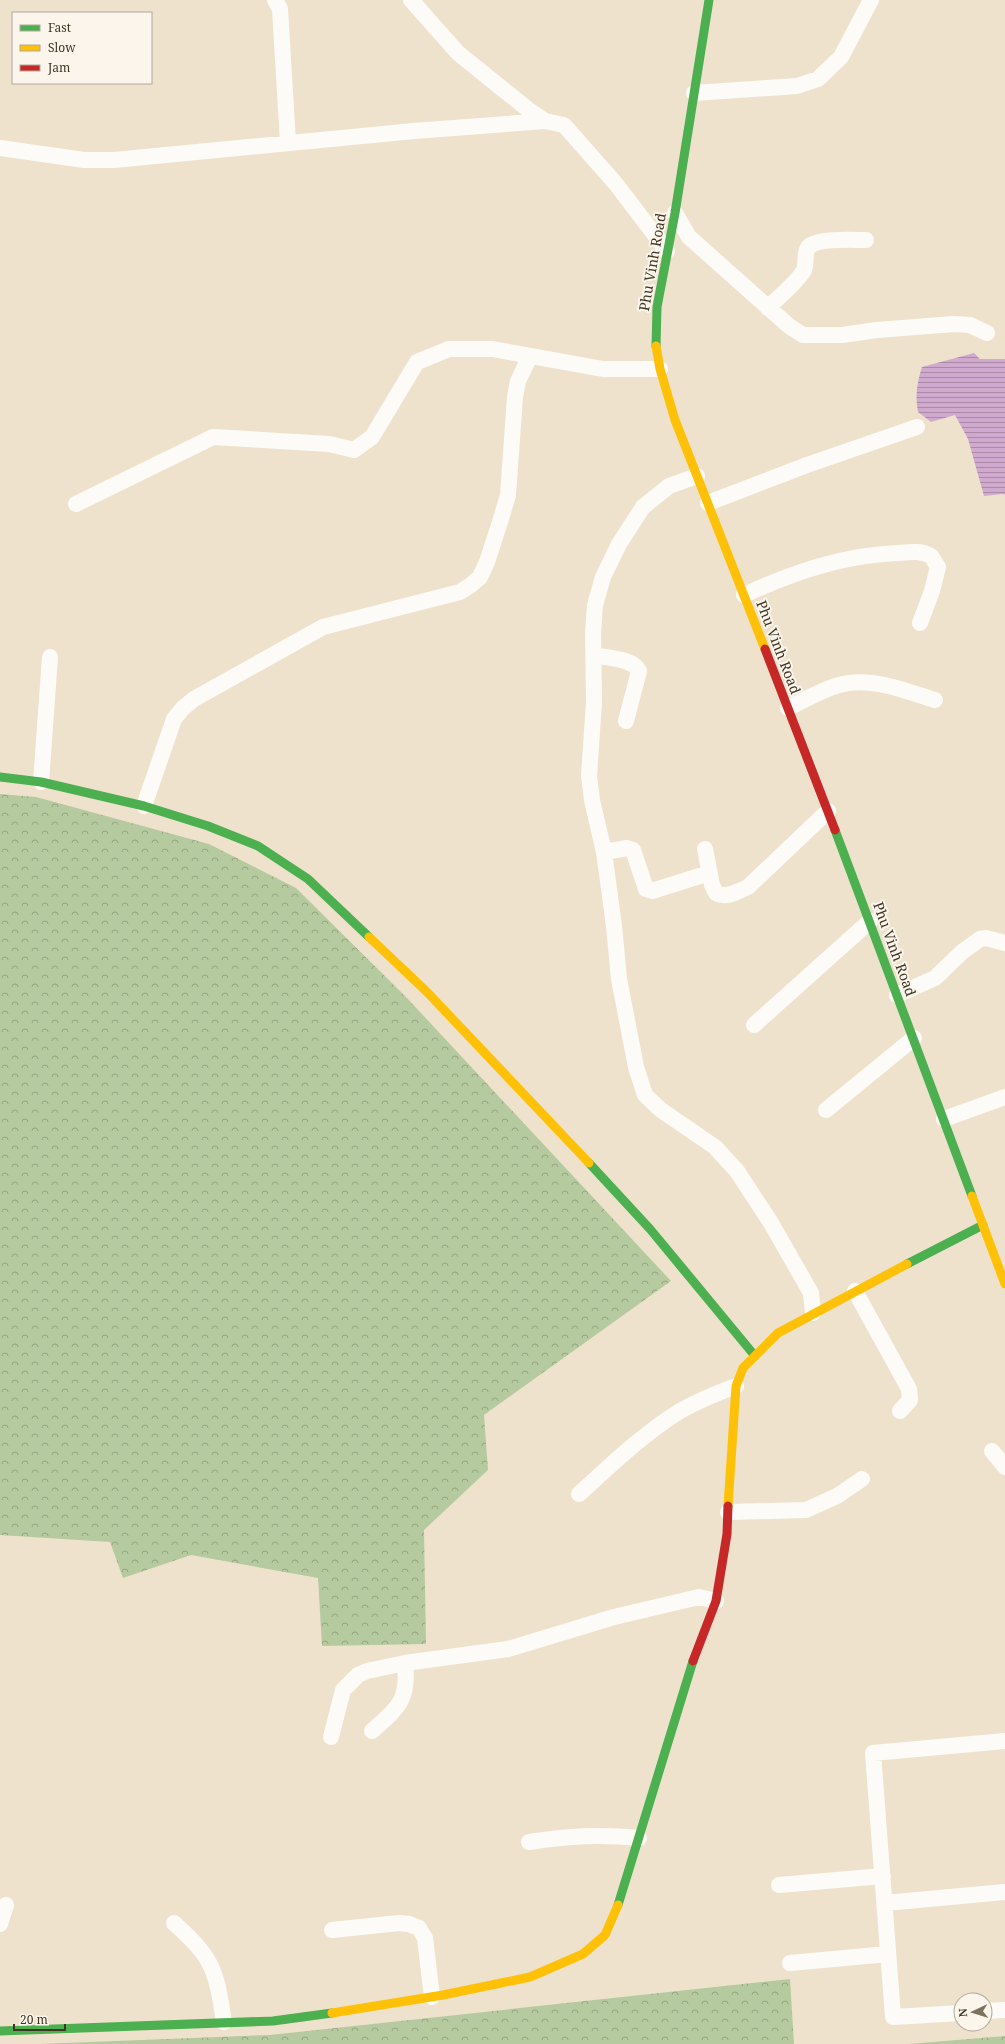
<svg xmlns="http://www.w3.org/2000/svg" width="1005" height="2044" viewBox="0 0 1005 2044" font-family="'Noto Serif',serif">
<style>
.forest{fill:url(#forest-crowns)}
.water{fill:url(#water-rules)}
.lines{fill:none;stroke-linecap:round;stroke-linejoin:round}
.street{stroke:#fdfbf8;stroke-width:16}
.fast{stroke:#4caf50;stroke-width:9}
.slow{stroke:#ffc107;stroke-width:9}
.jam{stroke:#c62828;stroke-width:9}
.labels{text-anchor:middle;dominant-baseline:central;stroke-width:4;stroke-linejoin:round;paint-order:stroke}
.street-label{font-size:14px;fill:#403522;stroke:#fbf5ec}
</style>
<defs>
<pattern id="forest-crowns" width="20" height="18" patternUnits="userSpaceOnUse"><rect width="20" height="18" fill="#b5ca9f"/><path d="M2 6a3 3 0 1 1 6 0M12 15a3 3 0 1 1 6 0" fill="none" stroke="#95a581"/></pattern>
<pattern id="water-rules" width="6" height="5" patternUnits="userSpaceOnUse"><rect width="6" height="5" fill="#d0a9ce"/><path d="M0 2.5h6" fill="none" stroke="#aa8aa7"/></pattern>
</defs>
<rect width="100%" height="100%" fill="#efe2cd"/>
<!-- forest -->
<path class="forest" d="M0,794L36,797L209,844L296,888L406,997L671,1281L484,1415L488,1470L424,1530L426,1644L322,1646L318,1578L191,1555L123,1578L110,1542L0,1535Z
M790,1979L794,2044H39L270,2035Z
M1005,2036V2044H909Z"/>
<!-- water -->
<path class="water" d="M974,353L980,359H1005V495L1003,494L984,496L968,439L955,415L931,422L918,412C915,395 917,383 922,367Z"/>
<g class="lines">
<!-- street -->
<path class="street" d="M275,0L280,9L288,143
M411,0L458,53L530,111L545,121
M694,93L797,86L818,79L841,57L871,0
M0,148L84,160H114L414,131L545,121L564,125L616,184L667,251
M675,213L689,237L789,326L803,335H842L877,330L954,324L970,325L987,333
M768,308C777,298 798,282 804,270C807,263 803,249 811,245C823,238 852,240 866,240
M697,476L669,486L643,507L619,544L603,577L595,605L593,633L594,702L589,776L592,800L604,852L614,926L619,979L636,1067L645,1095L661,1110L715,1147L737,1171L771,1223L811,1293L813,1313
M708,503L807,465L917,427
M76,504L213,437L329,444L354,450L372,437L417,362L449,349H492L603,369H660
M744,595C794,572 844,555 898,553C909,552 921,550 931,556L938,567L932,591L920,623
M594,655C607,658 633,658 639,671L626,721
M788,708C805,700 821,690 839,685C871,676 905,691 935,700
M41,782L50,657
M144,806L174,719L183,708L194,699L323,627L460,592L471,585L480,577L487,562L500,522L508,495L515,397L518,381L530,356
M705,849L712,885L716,893C726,899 739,891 748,887L828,811
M604,852L627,848L633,850L646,889L652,891L709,873
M897,995L935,978L962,952L980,939L986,938L1005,943
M754,1025L870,921
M826,1110L914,1038
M944,1119L1005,1097
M855,1291L909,1389L910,1400L900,1411
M992,1451L1005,1467
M579,1494C611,1465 643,1434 680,1411C698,1401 717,1393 736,1386
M728,1512L806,1510L837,1496L862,1479
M372,1731C399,1707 409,1700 405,1663
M331,1737L343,1690L358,1675L367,1671L405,1663L508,1649L614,1617L699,1597L716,1601
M529,1842C568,1836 600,1834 639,1838
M779,1885L883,1876
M885,1903L1005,1892
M174,1923C214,1959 216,1970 224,2022
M0,1924L6,1905
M332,1930L399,1923L409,1924L419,1928L425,1938L432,1997
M790,1963L888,1954
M985,2011L1005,2010
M961,2013L893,2017L873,1753L1005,1741"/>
<!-- fast -->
<path class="fast" d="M656,346L657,307L675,213L709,0
M0,777L41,782L144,806L208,826L258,846L308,879L369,937
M835,830L972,1196
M589,1163L650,1229L755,1356
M907,1264L983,1225
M618,1905L693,1661
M0,2031L273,2021L332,2013"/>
<!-- slow -->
<path class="slow" d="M656,346L660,369L675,420L765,649
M369,937L427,992L589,1163
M972,1196L1005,1284
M728,1506L736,1386L743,1368L778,1333L907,1264
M332,2013L443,1995L530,1977L583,1954L605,1935L618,1905"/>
<!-- jam -->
<path class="jam" d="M765,649L835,830
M693,1661L716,1601L727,1534L728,1506"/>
</g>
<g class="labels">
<!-- street labels -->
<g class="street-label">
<text transform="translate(652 262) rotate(-80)">Phu Vinh Road</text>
<text transform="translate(779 647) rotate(69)">Phu Vinh Road</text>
<text transform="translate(895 949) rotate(70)">Phu Vinh Road</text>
</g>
</g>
<!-- legend -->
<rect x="12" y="12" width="140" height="72" fill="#fbf5ec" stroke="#b0a89b"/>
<rect x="20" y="25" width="20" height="6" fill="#4caf50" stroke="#b0a89b"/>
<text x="48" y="32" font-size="12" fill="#403522">Fast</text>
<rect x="20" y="45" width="20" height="6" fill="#ffc107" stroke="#b0a89b"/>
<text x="48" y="52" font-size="12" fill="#403522">Slow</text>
<rect x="20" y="65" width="20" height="6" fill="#c62828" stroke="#b0a89b"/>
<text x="48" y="72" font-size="12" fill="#403522">Jam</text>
<!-- north arrow -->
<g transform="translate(973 2012) rotate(266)"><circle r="19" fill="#fbf5ec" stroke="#b0a89b"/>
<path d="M0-3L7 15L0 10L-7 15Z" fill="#7d725e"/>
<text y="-6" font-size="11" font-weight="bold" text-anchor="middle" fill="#403522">N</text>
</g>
<!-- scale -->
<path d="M14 2024v6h51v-6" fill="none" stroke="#403522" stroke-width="2"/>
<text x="20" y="2024" font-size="12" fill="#403522" stroke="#fbf5ec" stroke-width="3" paint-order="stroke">20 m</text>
</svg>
